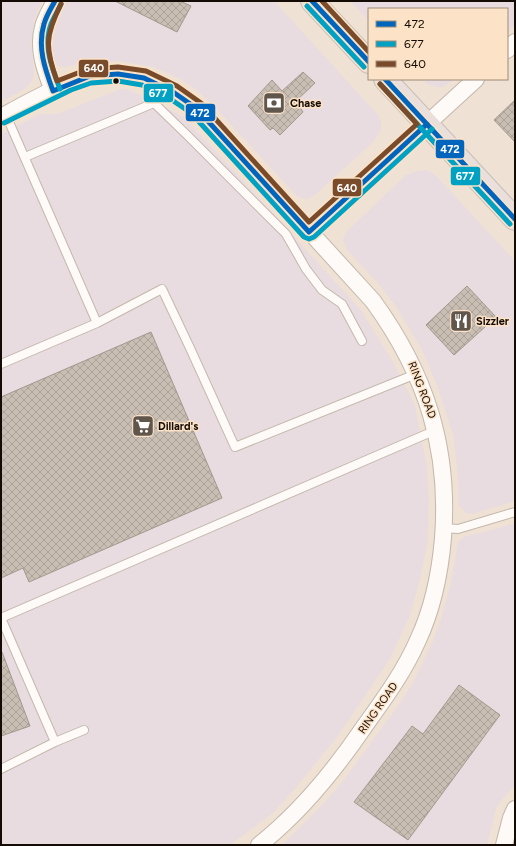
<svg xmlns="http://www.w3.org/2000/svg" width="516" height="846" viewBox="0 0 516 846" font-family="Figtree,sans-serif">
<style>
.commercial{fill:#e9dce0}
.building{fill:url(#building-cross-hatch);stroke:#a3988d}
.lines{fill:none;stroke-linecap:round;stroke-linejoin:round}
.service-casing{stroke:#c3b8ac;stroke-width:10}
.minor-casing{stroke:#c3b8ac;stroke-width:18}
.primary-casing{stroke:#c6bfb8;stroke-width:24}
.service{stroke:#fdfaf8;stroke-width:8}
.minor{stroke:#fdfaf8;stroke-width:16}
.primary{stroke:#ebdfdc;stroke-width:22}
.bus-1-casing{stroke:#fce2c6;stroke-width:8}
.bus-2-casing{stroke:#fce2c6;stroke-width:8}
.bus-3-casing{stroke:#fce2c6;stroke-width:8}
.bus-1{stroke:#0065bd;stroke-width:5}
.bus-2{stroke:#01a1c4;stroke-width:5}
.bus-3{stroke:#7a4b2a;stroke-width:5}
.bus-dot{fill:#140b04;stroke:#fce2c6;stroke-width:1.5}
.labels{text-anchor:middle;dominant-baseline:central;stroke-width:3;stroke-linejoin:round;paint-order:stroke}
.poi-label{font-size:11px;font-weight:bold;fill:#140b04;stroke:#fce2c6;text-anchor:start}
.street-label{font-size:11px;fill:#140b04;stroke:#fce2c6}
.line-badge{stroke:#fce2c6;stroke-width:1.5}
.badge-label{font-size:11px;text-anchor:middle;font-weight:bold;fill:#fff}
</style>
<defs>
<pattern id="building-cross-hatch" width="8" height="8" patternUnits="userSpaceOnUse"><rect width="8" height="8" fill="#c9beb3"/><path d="M0 0l8 8M0 8l8-8" fill="none" stroke="#aca298"/></pattern>
</defs>
<rect width="100%" height="100%" fill="#efe1d3"/>
<!-- commercial -->
<path class="commercial" d="M1,1H42L34,20L32,36L31,45L34,71L33,80L26,88L1,102Z
M62,1H274L378,115L381,122V130L373,142L315,195L308,199L301,198L296,195L212,104L193,87L179,78L153,67L120,61L93,62L65,67L58,66L54,59L52,52L51,38L54,20Z
M350,1H515V24L507,32V9H369V21Z
M423,79H456L440,88L427,84Z
M121,89H126L152,100L183,117L248,186L360,309L392,360L414,403L427,466L429,496L428,540L420,579L410,615L390,659L337,737L293,791L273,813L230,845H1V134L40,114H57Z
M425,170L433,173L438,178L515,261V501L472,514L466,513L459,506L458,475L453,435L438,388L422,350L395,305L376,281L347,250L343,240L345,234L349,229L406,175L417,171Z
M515,523V785L500,802L496,809L487,845H282L324,803L339,786L400,703L412,684L433,641L442,616L451,582L458,542L466,536L489,531Z"/>
<!-- building -->
<path class="building" d="M115,1H180L191,6L177,32Z
M303,72L315,83L296,101L303,112L280,135L273,128L270,130L248,106L272,80L282,91Z
M515,100V142L494,120Z
M467,286L496,317L454,355L426,325Z
M151,332L222,498L29,582L23,568L1,578V397Z
M2,652L30,726L1,736V653Z
M459,685L500,715L408,840L354,802L412,726L423,734Z"/>
<g class="lines">
<!-- service casing -->
<g class="service-casing">
<path id="service" d="M6,115L97,323
M25,157L154,103L187,135L286,234L306,269L322,290L342,304L362,341
M1,364L97,323L162,289L190,348L235,447L416,374
M444,528L458,529L515,512
M1,618L436,430
M55,742L84,730
M1,769L55,742L1,618"/>
</g>
<!-- minor casing -->
<g class="minor-casing">
<path id="minor" d="M507,50L515,42
M53,91C45,70 37,49 43,27C45,18 51,9 55,1
M1,117C65,82 119,50 186,100C198,109 207,120 217,130L373,301C426,374 450,448 443,538C440,573 433,608 418,640C404,672 384,699 364,727C334,771 301,812 259,845
M309,232L476,79
M504,845L511,818L515,809"/>
</g>
<!-- primary casing -->
<g class="primary-casing">
<path id="primary" d="M312,1L369,62
M385,79L515,219"/>
</g>
<!-- service -->
<use href="#service" class="service"/>
<!-- minor -->
<use href="#minor" class="minor"/>
<!-- primary -->
<use href="#primary" class="primary"/>
<!-- bus-1 casing -->
<g class="bus-1-casing">
<path id="bus-1" d="M312,1L369,62
M385,79L515,219
M53,91L90,76L118,74L144,78L173,92L196,108L309,232
M53,91C45,69 37,47 44,24C46,16 51,8 55,1
M309,232L427,124"/>
</g>
<!-- bus-2 casing -->
<g class="bus-2-casing">
<path id="bus-2" d="M307,6L364,67
M380,84L510,224
M60,89C52,68 43,46 51,24C54,17 58,11 61,4
M4,123L71,90L91,83L118,81L142,85L169,98L191,113L304,237L309,239L314,237L432,129"/>
</g>
<!-- bus-3 casing -->
<g class="bus-3-casing">
<path id="bus-3" d="M322,1L369,52
M61,4C45,36 45,48 57,81L88,69L118,67L146,71L177,86L201,103L309,222L417,124L380,84"/>
</g>
<!-- bus-1 -->
<use href="#bus-1" class="bus-1"/>
<!-- bus-2 -->
<use href="#bus-2" class="bus-2"/>
<!-- bus-3 -->
<use href="#bus-3" class="bus-3"/>
</g>
<!-- icons -->
<defs>
<g id="bank-square" transform="scale(1.15)"><rect x="-9" y="-9" width="18" height="18" rx="4" fill="#61564c" stroke="#fce2c6"/><path d="M-6-4H6V4H-6ZM0-2.3a2.3 2.3 0 1 0 0 4.6a2.3 2.3 0 1 0 0-4.6Z" fill="#fff"/></g>
<g id="restaurant-square" transform="scale(1.15)"><rect x="-9" y="-9" width="18" height="18" rx="4" fill="#61564c" stroke="#fce2c6"/><path d="M-5-6h1v4h1v-4h1v4h1v-4h1v5L-1.5 .5V6h-2V.5L-5-1ZM5-6V6H3V1.5H1.5Q1.5-4 5-6Z" fill="#fff"/></g>
<g id="supermarket-square" transform="scale(1.15)"><rect x="-9" y="-9" width="18" height="18" rx="4" fill="#61564c" stroke="#fce2c6"/><path d="M-6-5.5h2.5l.6 2H6L4.5 2H-2.5L-4.4-4H-6ZM-1.5 3.2a1.3 1.3 0 1 0 .1 0ZM3 3.2a1.3 1.3 0 1 0 .1 0Z" fill="#fff"/></g>
</defs>
<g fill-rule="evenodd">
<use href="#bank-square" x="274" y="103"/>
<use href="#restaurant-square" x="461" y="321"/>
<use href="#supermarket-square" x="143" y="426"/>
</g>
<!-- markers -->
<circle class="bus-dot" cx="116" cy="81" r="3.5"/>
<g class="labels">
<!-- poi labels -->
<g class="poi-label">
<text x="290" y="103">Chase</text>
<text x="476" y="321">Sizzler</text>
<text x="158" y="426">Dillard's</text>
</g>
<!-- street labels -->
<g class="street-label">
<text transform="translate(422 390) rotate(69)">RING ROAD</text>
<text transform="translate(378 708) rotate(-55)">RING ROAD</text>
</g>
</g>
<g class="line-badge">
<rect x="78" y="59" width="31" height="19" rx="4" fill="#7a4b2a"/>
<rect x="143" y="83" width="31" height="20" rx="4" fill="#01a1c4"/>
<rect x="185" y="103" width="31" height="19" rx="4" fill="#0065bd"/>
<rect x="435" y="139" width="30" height="20" rx="4" fill="#0065bd"/>
<rect x="450" y="166" width="31" height="20" rx="4" fill="#01a1c4"/>
<rect x="332" y="178" width="30" height="19" rx="4" fill="#7a4b2a"/>
</g>
<g class="badge-label">
<text x="94" y="72">640</text>
<text x="158" y="97">677</text>
<text x="200" y="117">472</text>
<text x="450" y="153">472</text>
<text x="465" y="180">677</text>
<text x="347" y="192">640</text>
</g>
<!-- border -->
<rect width="516" height="846" fill="none" stroke="#140b04" stroke-width="4"/>
<!-- legend -->
<rect x="368" y="8" width="140" height="72" fill="#fce2c6" stroke="#9f8c78"/>
<rect x="376" y="21" width="20" height="6" fill="#0065bd" stroke="#9f8c78"/>
<text x="404" y="28" font-size="12" fill="#140b04">472</text>
<rect x="376" y="41" width="20" height="6" fill="#01a1c4" stroke="#9f8c78"/>
<text x="404" y="48" font-size="12" fill="#140b04">677</text>
<rect x="376" y="61" width="20" height="6" fill="#7a4b2a" stroke="#9f8c78"/>
<text x="404" y="68" font-size="12" fill="#140b04">640</text>
</svg>
